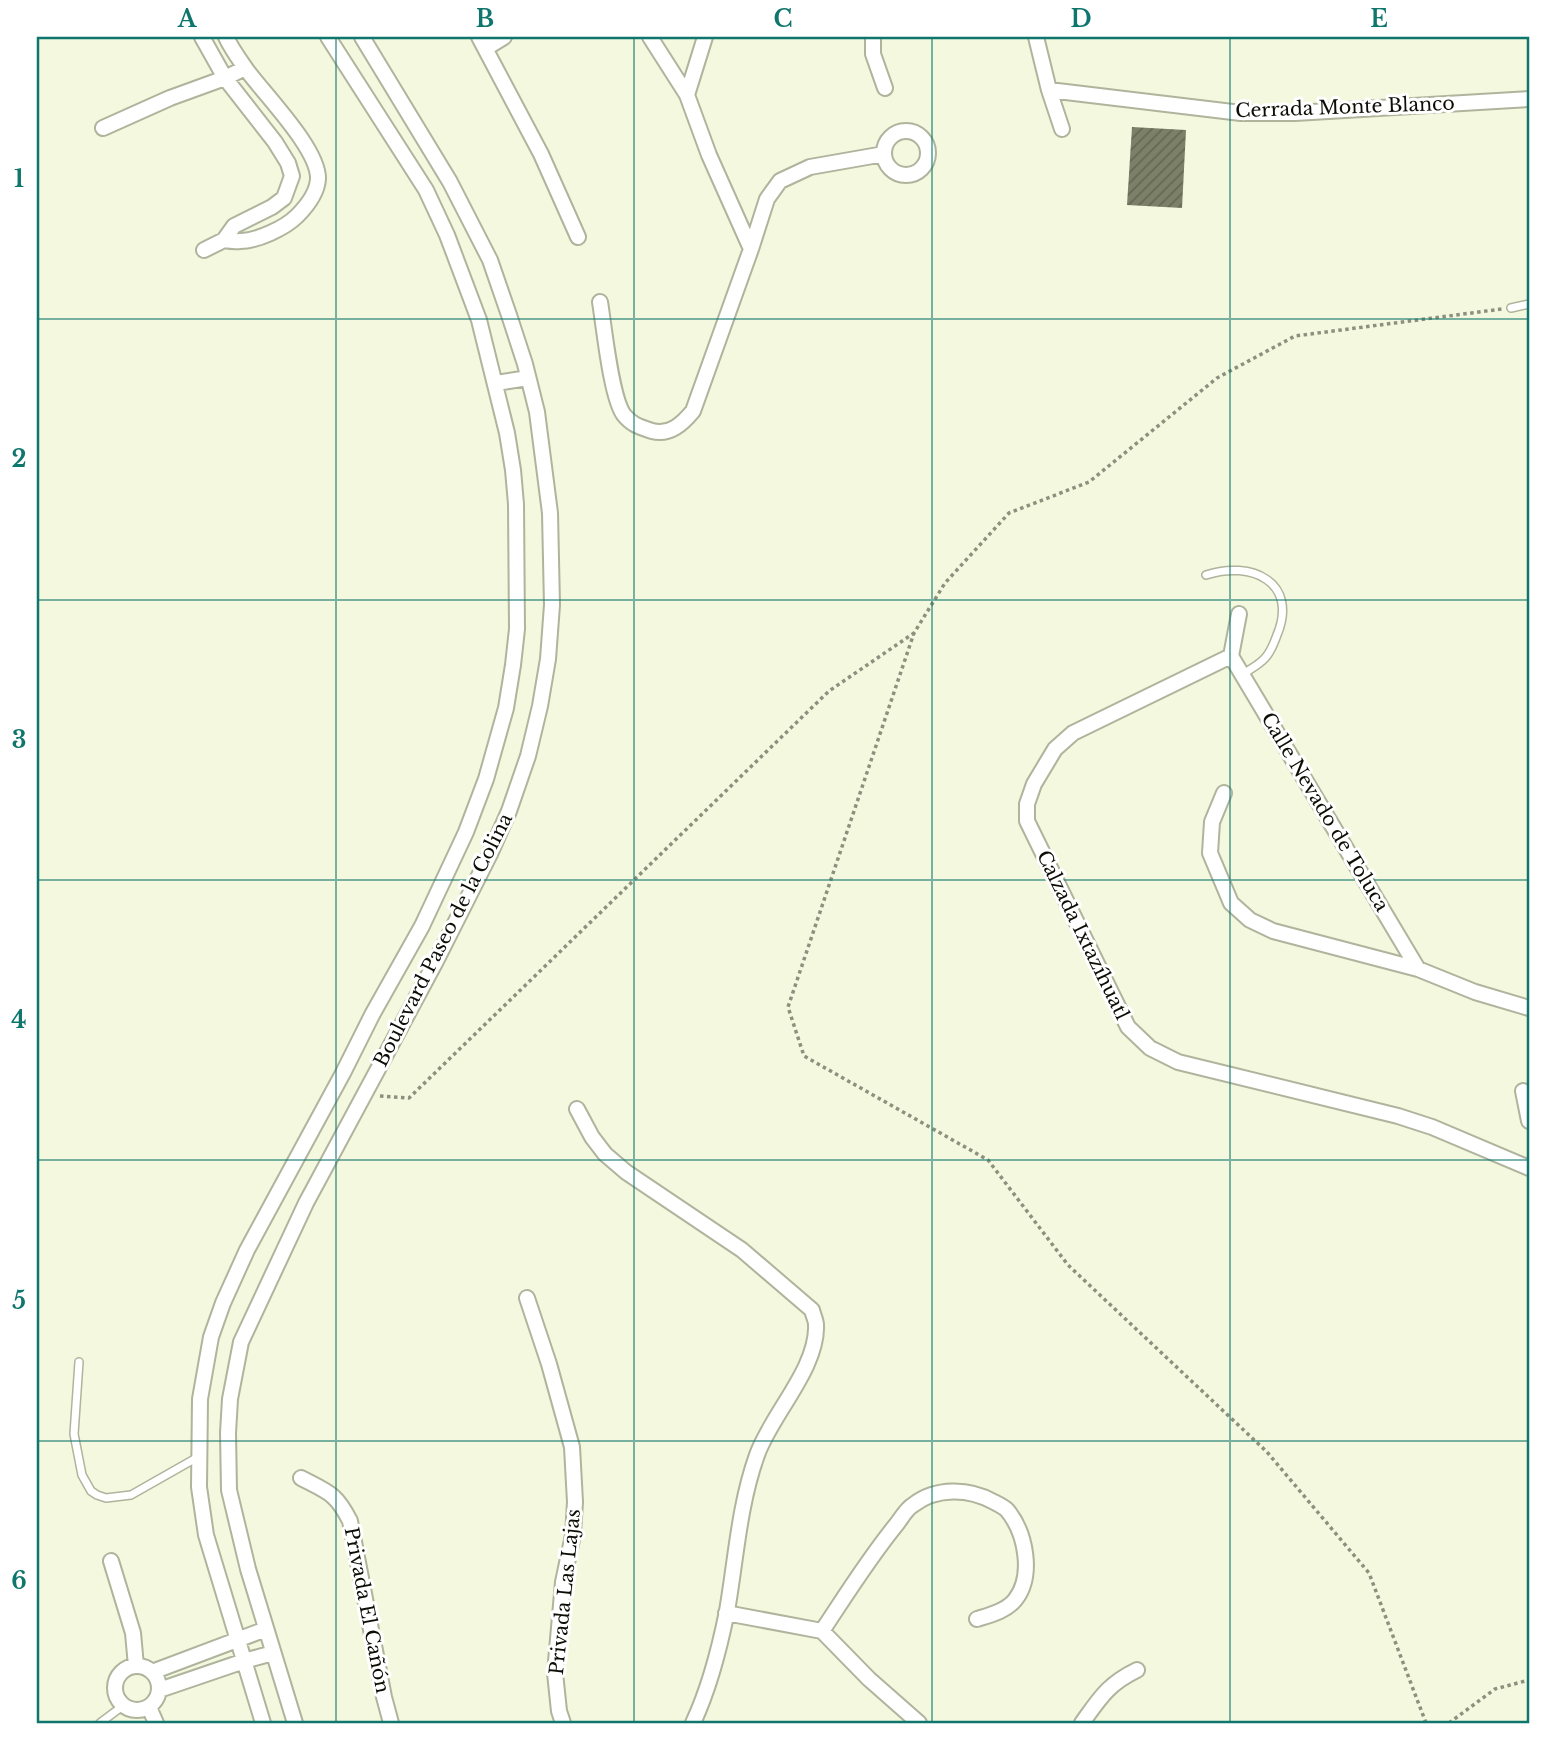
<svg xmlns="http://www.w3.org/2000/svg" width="1566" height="1760" viewBox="0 0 1566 1760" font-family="'Libre Baskerville',serif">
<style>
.building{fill:url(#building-hatch)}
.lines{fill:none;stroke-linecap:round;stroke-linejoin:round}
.lane-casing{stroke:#afb49c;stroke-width:10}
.street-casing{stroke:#afb49c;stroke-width:18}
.path{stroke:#8d907e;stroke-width:3.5;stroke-dasharray:3.5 3.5;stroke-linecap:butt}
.lane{stroke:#fff;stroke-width:7}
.street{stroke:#fff;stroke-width:14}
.grid{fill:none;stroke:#0f766e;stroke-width:2;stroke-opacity:0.55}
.labels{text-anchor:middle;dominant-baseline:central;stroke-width:6;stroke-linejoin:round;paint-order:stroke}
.street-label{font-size:19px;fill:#0c0d05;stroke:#fff}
.neatline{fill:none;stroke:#0f766e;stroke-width:2.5}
.grid-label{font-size:23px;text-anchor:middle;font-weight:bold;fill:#0f766e}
</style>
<defs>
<pattern id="building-hatch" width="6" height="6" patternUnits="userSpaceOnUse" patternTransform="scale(1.75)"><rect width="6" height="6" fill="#7c8069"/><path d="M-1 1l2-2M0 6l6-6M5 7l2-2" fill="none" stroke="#646754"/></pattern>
</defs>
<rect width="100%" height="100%" fill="#f3f8de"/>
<!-- building -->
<path class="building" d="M1132,127L1186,130L1182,208L1127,205Z"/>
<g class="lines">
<!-- lane casing -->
<g class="lane-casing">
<path id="lane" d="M1511,308L1529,304
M1206,575C1251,560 1299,582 1277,635C1274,643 1271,652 1265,658C1259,665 1250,669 1243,674
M79,1362L74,1434L82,1475L91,1491L97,1495L106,1498L131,1495L198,1457
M100,1723L124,1705"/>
</g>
<!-- street casing -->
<g class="street-casing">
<path id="street" d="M202,37L225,78L275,142L288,163L292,176L284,198L272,207L234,226L224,240L204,250
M479,37L541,154L578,237
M650,37L687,95L709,155L751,249
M873,37V54L885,88
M1036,37L1049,90L1062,129
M486,48L504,37
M1049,90L1241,113H1295L1529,99
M687,95L705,37
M103,128L170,98L225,78L245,68
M884 153a22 22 0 1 1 44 0a22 22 0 1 1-44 0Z
M224,240C229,241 234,242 240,241C257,241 285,228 297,216C307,206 317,194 318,179C319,149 264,94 246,69C239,59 231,48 226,37
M600,302C604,326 611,398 624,415C632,425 640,427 652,431C670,436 683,423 693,411L751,249L767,199L780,181L810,167L884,154
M496,383L528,378
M1231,656L1073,733L1055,749L1034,784L1027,804V821L1128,1027L1150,1048L1178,1062L1398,1116L1432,1127L1529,1168
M1231,656L1418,969
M1231,656L1239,614
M1224,793L1212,822L1210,853L1231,903L1250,920L1273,931L1418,969L1475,992L1529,1008
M1523,1091L1529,1121
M577,1109L592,1137L605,1154L626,1172L742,1250L812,1310C813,1315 816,1320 816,1325C818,1368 771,1415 757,1455C739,1505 736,1559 727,1611C720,1646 708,1691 693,1723
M527,1298L549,1364L572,1447L575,1502L573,1535L563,1582L555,1673L559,1711L563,1723
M301,1478C328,1492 336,1493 350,1521L384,1697L391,1723
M111,1561L133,1633L136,1666
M726,1613L822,1631L869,1679L919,1723
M822,1631C846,1595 869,1558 896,1525C901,1519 906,1509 913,1505C936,1487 969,1488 994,1502C998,1504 1004,1507 1007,1510C1026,1533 1034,1576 1015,1600C1006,1611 990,1615 977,1619
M115 1688a22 22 0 1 1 44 0a22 22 0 1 1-44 0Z
M152,1672L266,1629
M159,1690L244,1661L273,1653
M149,1707L156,1723
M263,1723L206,1535L199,1487L200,1399L211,1337L223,1303L247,1250L343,1073L372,1015L422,926L466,832L486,779L506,708L513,665L517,629L516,504L513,470L507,433L479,320L447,235L426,190L328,37
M295,1723L248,1569L229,1490L228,1433L230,1399L241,1342L306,1203L435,963L490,854L509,811L528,756L540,706L548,659L552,605L550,513L537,412L525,364L509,315L490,260L450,182L362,37
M1082,1723C1100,1698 1108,1684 1137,1670"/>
</g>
<!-- path -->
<path class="path" d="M380,1096L409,1098L829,691L914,633
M1426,1723L1369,1573L1267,1452L1068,1265L988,1160L804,1056L788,1007L914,633L945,583L1009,513L1089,482L1217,378L1295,336L1502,309
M1449,1723L1495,1689L1529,1680"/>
<!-- lane -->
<use href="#lane" class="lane"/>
<!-- street -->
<use href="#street" class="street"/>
</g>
<!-- grid -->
<path class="grid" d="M336,37V1723M634,37V1723M932,37V1723M1230,37V1723M37,319H1529M37,600H1529M37,880H1529M37,1160H1529M37,1441H1529"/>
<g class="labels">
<!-- street labels -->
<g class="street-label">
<text transform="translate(1345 107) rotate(-2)">Cerrada Monte Blanco</text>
<text transform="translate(1325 812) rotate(59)">Calle Nevado de Toluca</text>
<text transform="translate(1083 935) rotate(64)">Calzada Ixtazíhuatl</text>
<text transform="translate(443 940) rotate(-63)">Boulevard Paseo de la Colina</text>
<text transform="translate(565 1592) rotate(-84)">Privada Las Lajas</text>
<text transform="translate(367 1610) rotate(79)">Privada El Cañón</text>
</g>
</g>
<!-- border -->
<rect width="1566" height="1760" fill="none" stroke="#ffffff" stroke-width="77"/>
<rect x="38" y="38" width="1490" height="1684" class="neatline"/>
<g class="grid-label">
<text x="187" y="27">A</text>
<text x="485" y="27">B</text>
<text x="783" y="27">C</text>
<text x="1081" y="27">D</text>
<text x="1379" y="27">E</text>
<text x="19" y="187">1</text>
<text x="19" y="467">2</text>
<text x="19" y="748">3</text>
<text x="19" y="1028">4</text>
<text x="19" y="1309">5</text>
<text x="19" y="1589">6</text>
</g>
</svg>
